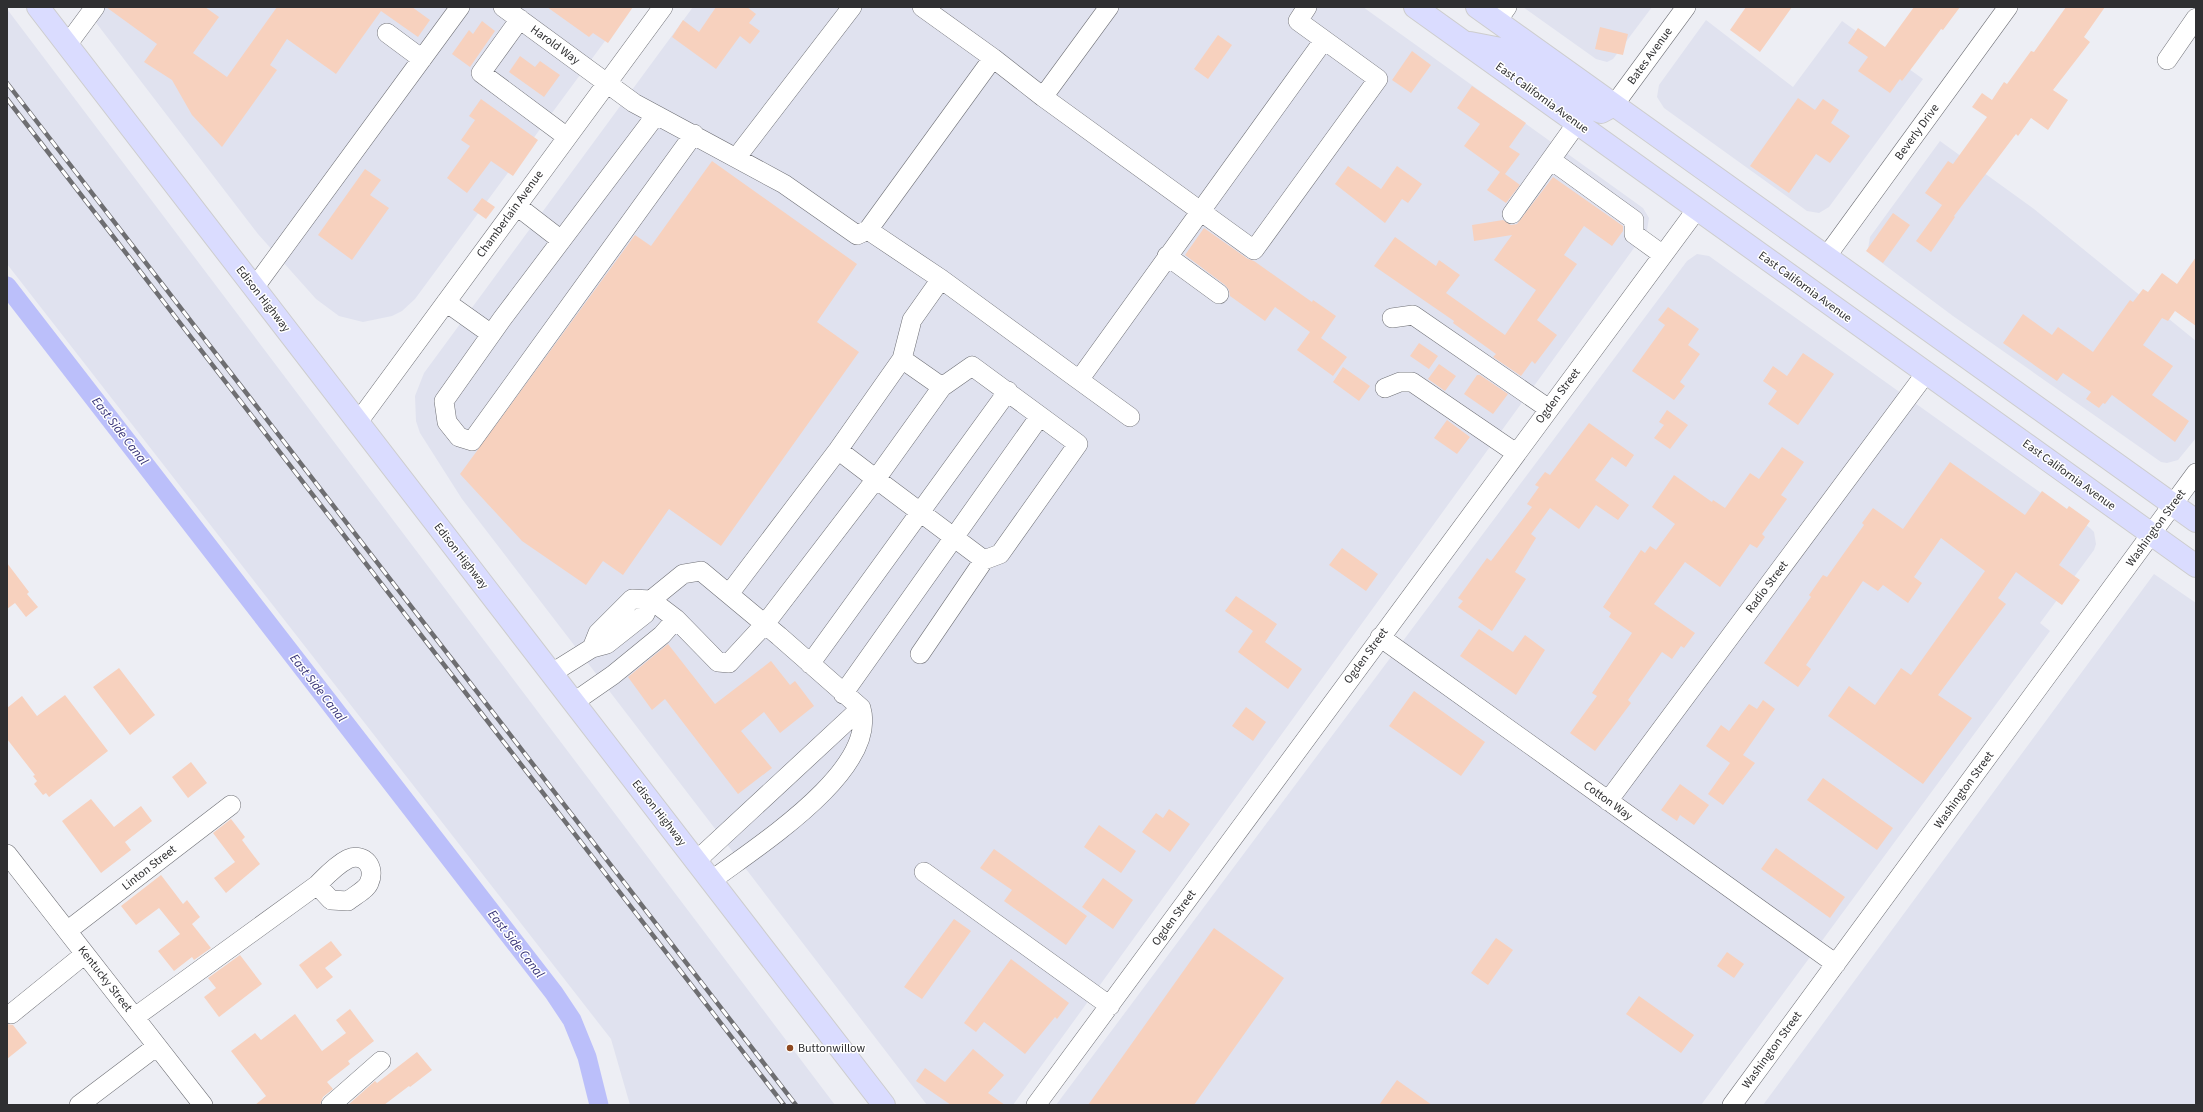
<svg xmlns="http://www.w3.org/2000/svg" width="2203" height="1112" viewBox="0 0 2203 1112" font-family="'Source Sans 3',sans-serif">
<style>
.built{fill:#e0e2ef}
.lines{fill:none;stroke-linecap:round;stroke-linejoin:round}
.canal{stroke:#bbbffa;stroke-width:19}
.building{fill:#f7d1be}
.minor-casing{stroke:#6f7076;stroke-width:20}
.major-casing{stroke:#cdcdce;stroke-width:24}
.minor{stroke:#fff;stroke-width:19}
.major{stroke:#dadcff;stroke-width:22}
.rail-casing{stroke:#6e6e71;stroke-width:4.5}
.rail{stroke:#fff;stroke-width:3;stroke-dasharray:9;stroke-linecap:butt}
.poi-dot{fill:#8e4920;stroke:#fff;stroke-width:1.5}
.labels{text-anchor:middle;dominant-baseline:central;stroke-width:3;stroke-linejoin:round;paint-order:stroke}
.street-label{font-size:12px;fill:#2f2f31;stroke:#fff}
.poi-label{font-size:12px;fill:#2f2f31;stroke:#fff;text-anchor:start}
.water-label{font-size:13px;font-style:italic;fill:#373378;stroke:#fff}
</style>
<rect width="100%" height="100%" fill="#edeef4"/>
<!-- built -->
<path class="built" d="M84,7H630L415,299L402,311L392,316L363,322L339,316L316,299L258,234Z
M693,7H1363L1643,208L1649,218L1647,230L1013,1105H927L462,499L420,433L416,421L415,396L424,373Z
M1523,7H1652L1613,59L1607,62L1596,59Z
M7,9L835,1105H630L611,1039L7,264Z
M1706,20L1793,87L1842,21L1923,79L1829,207L1819,213L1807,211L1664,108L1657,97L1659,85Z
M1940,141L2034,209L2196,341V438L2178,460L2167,463L2161,462L1953,316L1870,254L1868,249L1870,237Z
M1697,254L1709,256L2090,528L2094,532L2096,544L2094,550L2040,623L2050,631L1701,1105H1056L1687,261Z
M2154,574L2196,603V1105H1763Z"/>
<g class="lines">
<!-- canal -->
<path class="canal" d="M7,286L554,993L572,1020L587,1057L599,1105"/>
</g>
<!-- building -->
<path class="building" d="M106,7H205L219,17L193,53L227,77L277,7H412L430,20L418,37L381,11L336,74L287,39L270,65L277,70L222,147L192,115L172,80L144,62L157,44Z
M547,7H633L608,43L593,33L589,37Z
M716,7H747L756,14L749,23L760,31L750,44L740,36L716,69L672,37L683,20L699,32Z
M1746,7H1792L1760,52L1730,30Z
M1914,7H1960L1943,30L1941,29L1902,81L1900,79L1890,93L1858,71L1868,57L1848,43L1858,28L1885,47Z
M2066,7H2105L2084,37L2090,42L2053,90L2068,100L2048,130L2031,118L2018,136L2016,134L1954,216L1955,217L1931,252L1916,241L1942,205L1925,193L1948,161L1953,164L1987,117L1972,107L1982,93L1992,100L2004,82L2007,84L2031,51L2034,52Z
M482,21L495,31L470,67L452,54L469,30L473,34Z
M1600,27L1628,34L1623,55L1595,49Z
M1218,35L1232,45L1208,79L1194,69Z
M1412,51L1431,65L1411,93L1392,80Z
M520,56L535,67L540,61L560,75L544,97L509,72Z
M1472,86L1526,123L1509,147L1520,154L1505,174L1520,185L1506,203L1487,190L1500,172L1464,146L1480,124L1457,108Z
M1798,98L1815,110L1823,99L1839,110L1831,123L1850,136L1830,163L1816,154L1789,193L1750,166Z
M481,99L538,140L513,176L491,161L467,193L447,178L470,146L461,140L475,120L469,116Z
M712,161L857,264L817,322L859,352L721,546L669,509L623,575L603,561L586,585L522,541L460,474L635,235L651,246Z
M1348,166L1381,189L1397,166L1422,184L1408,203L1402,199L1385,223L1335,184Z
M365,169L381,180L370,195L389,208L352,260L318,235Z
M1553,177L1623,226V231L1612,246L1584,226L1564,255L1577,264L1537,320L1557,335L1535,364L1532,361L1521,376L1493,357L1496,354L1453,323L1454,321L1374,266L1395,237L1436,266L1439,260L1460,275L1446,293L1505,335L1536,290L1494,260L1512,235L1474,241L1472,225L1503,220L1511,225L1517,224Z
M482,198L495,207L486,219L473,210Z
M1893,213L1910,225L1883,263L1866,251Z
M1204,228L1248,259L1254,261L1312,302L1313,300L1336,316L1321,338L1347,357L1333,376L1297,350L1310,332L1275,307L1265,321L1230,296L1229,290L1225,285L1185,255Z
M2196,257V326L2175,311L2168,321L2162,318L2143,345L2173,366L2152,395L2189,421L2175,442L2112,395L2105,404L2103,403L2099,408L2086,399L2091,392L2063,373L2057,381L2003,343L2023,314L2052,335L2058,327L2093,352L2130,300L2133,302L2143,289L2148,292L2162,273L2177,284Z
M1668,307L1699,329L1688,345L1700,354L1680,382L1685,386L1674,400L1632,371L1665,325L1658,320Z
M1419,343L1438,356L1429,369L1410,356Z
M1803,353L1834,374L1798,425L1768,404L1777,391L1763,381L1773,366L1787,376Z
M1439,364L1456,376L1445,391L1428,379Z
M1343,367L1370,386L1359,401L1333,382Z
M1477,375H1480L1508,394L1493,414L1464,394Z
M1667,410L1688,425L1670,449L1654,438L1664,425L1659,422Z
M1447,420L1470,437L1457,454L1434,438Z
M1589,423L1634,455L1626,467L1612,457L1595,480L1629,505L1618,520L1596,505L1579,529L1550,508L1531,534L1536,538L1515,572L1526,579L1492,631L1458,607L1463,601L1458,598L1487,558L1491,561L1532,507L1527,504L1539,487L1535,485L1545,472L1550,475Z
M1782,447L1804,462L1781,495L1787,499L1762,534L1765,537L1757,548L1750,544L1720,587L1685,562L1654,604L1695,633L1684,648L1681,646L1672,659L1662,652L1628,700L1631,703L1595,751L1570,733L1597,696L1592,693L1632,633L1609,617L1611,613L1603,607L1641,550L1645,553L1650,546L1656,550L1675,524L1652,507L1674,475L1712,502L1713,500L1725,508L1750,473L1759,479Z
M1950,462L2025,515L2042,491L2067,509L2069,506L2090,521L2059,565L2080,580L2062,605L2016,572L1998,598L2006,604L1938,695L1972,718L1923,784L1828,716L1849,686L1875,705L1901,668L1911,675L1985,571L1941,538L1914,577L1922,583L1908,603L1883,585L1878,591L1863,581L1806,665L1811,669L1798,687L1764,663L1811,597L1809,595L1823,575L1827,577L1864,525L1862,523L1873,508L1903,529Z
M1342,548L1378,574L1366,591L1329,565Z
M7,563L29,592L27,594L38,607L26,617L15,603L7,609Z
M1236,596L1277,624L1265,642L1302,669L1288,689L1238,652L1253,631L1225,611Z
M1479,629L1513,652L1525,635L1545,650L1516,695L1460,656Z
M668,644L715,704L771,661L790,685L795,681L814,706L780,733L764,712L741,731L772,768L738,794L665,699L652,710L628,677Z
M119,668L155,715L130,735L93,687Z
M1414,691L1485,742L1461,776L1389,726Z
M65,695L108,751L49,797L46,793L43,795L34,784L37,781L33,776L35,775L7,739V708L22,696L37,716Z
M1763,700L1775,709L1743,755L1755,763L1723,805L1708,794L1730,763L1706,746L1721,725L1729,731L1749,704L1757,709Z
M1246,707L1266,722L1253,741L1232,726Z
M191,762L207,783L188,798L172,777Z
M1823,778L1893,828L1877,850L1807,800Z
M1680,784L1709,805L1694,825L1680,815L1677,821L1661,810Z
M91,799L114,827L141,806L152,821L125,842L131,850L101,873L62,821Z
M1169,809L1190,824L1170,852L1142,832L1156,813L1163,818Z
M231,819L245,837L242,840L260,864L226,893L214,878L235,862L213,833Z
M1099,825L1136,851L1121,873L1084,847Z
M1776,848L1845,897L1830,918L1761,869Z
M994,849L1087,916L1066,945L1004,901L1012,890L980,868Z
M161,875L183,904L187,900L200,917L192,924L211,948L194,960L192,957L174,971L158,951L180,934L159,908L136,925L121,906Z
M1103,878L1133,900L1113,929L1082,907Z
M954,919L971,931L922,999L904,987Z
M1214,928L1284,978L1194,1105H1088Z
M1496,938L1513,950L1488,985L1471,973Z
M331,941L342,955L325,968L333,977L317,989L299,965Z
M1727,952L1744,964L1734,978L1717,966Z
M240,955L262,984L219,1017L204,997L216,988L208,978Z
M1011,959L1069,1003L1057,1019L1055,1017L1025,1054L984,1022L976,1032L964,1023Z
M1639,996L1694,1035L1681,1053L1626,1014Z
M350,1009L374,1041L348,1061L350,1064L327,1082L333,1089L323,1097L320,1105H255L266,1096L231,1051L255,1033L261,1040L295,1014L322,1051L346,1033L336,1020Z
M7,1024L13,1025L27,1043L7,1059Z
M973,1049L1004,1075L988,1093L1005,1105H951L916,1081L925,1068L945,1082Z
M417,1052L432,1070L410,1087L409,1086L384,1105H348L375,1081L377,1083Z
M1397,1080L1432,1105H1379Z"/>
<g class="lines">
<!-- minor casing -->
<g class="minor-casing">
<path id="minor" d="M503,7L634,103L784,184L857,235L868,230L993,58
M922,7L993,58L1043,97
M1109,7L1043,97L1254,250L1378,79L1298,21L1307,7
M520,19L481,73L567,137
M1497,21L1507,7
M387,33L422,59
M67,45L95,7
M2167,60L2196,18
M1614,105L1686,7
M656,115L502,319L444,401L447,422L459,437L472,441L694,134
M736,158L852,7
M1551,160L1634,220V234L1663,255
M517,206L561,240
M1512,214L1577,123
M868,230L941,279L1079,380L1324,40
M1167,256L1219,294
M1826,257L2008,7
M254,288L460,7
M446,302L491,334
M1392,318L1413,315L1549,409
M902,359L942,387
M1079,380L1130,417
M1385,388L1400,382H1412L1516,453
M358,422L663,7
M838,450L876,479L942,387L972,366L1040,416L843,694
M729,594L838,450L902,359L912,320L941,279
M1380,637L1836,964
M592,648L598,633L632,599L651,600L676,619L718,662L729,663L765,624L876,479L984,560L1000,554L1078,444L1040,416
M920,654L984,560
M810,664L1008,391
M552,673L592,648L607,644L645,614L651,600L683,574L701,571L779,636L861,708C879,771 754,848 711,881
M574,702L613,675L662,635L676,619
M1608,801L1926,373
M7,854L203,1105
M696,861L861,708
M924,872L1110,1006
M67,931L231,805
M11,1014L85,954
M135,1017L317,885C326,876 336,865 348,859C365,852 376,868 369,883C366,890 354,896 348,901L331,900L317,885
M79,1105L157,1046
M331,1105L381,1061
M1036,1105L1697,209
M1732,1105L2196,473"/>
</g>
<!-- major casing -->
<g class="major-casing">
<path id="major" d="M38,7L884,1105
M1415,7L2196,566
M1477,7L2196,521
M1470,43L1501,49L1582,105L1601,112L1614,105"/>
</g>
<!-- minor -->
<use href="#minor" class="minor"/>
<!-- major -->
<use href="#major" class="major"/>
<!-- rail casing -->
<g class="rail-casing">
<path id="rail" d="M7,83L796,1105
M7,99L784,1105"/>
</g>
<!-- rail -->
<use href="#rail" class="rail"/>
</g>
<!-- markers -->
<circle class="poi-dot" cx="790" cy="1048" r="4"/>
<g class="labels">
<!-- street labels -->
<g class="street-label">
<text transform="translate(555 45) rotate(36)">Harold Way</text>
<text transform="translate(1650 56) rotate(-54)">Bates Avenue</text>
<text transform="translate(1542 98) rotate(36)">East California Avenue</text>
<text transform="translate(1917 132) rotate(-54)">Beverly Drive</text>
<text transform="translate(510 214) rotate(-54)">Chamberlain Avenue</text>
<text transform="translate(1805 287) rotate(36)">East California Avenue</text>
<text transform="translate(263 299) rotate(52)">Edison Highway</text>
<text transform="translate(1558 396) rotate(-53)">Ogden Street</text>
<text transform="translate(2069 475) rotate(36)">East California Avenue</text>
<text transform="translate(2156 528) rotate(-54)">Washington Street</text>
<text transform="translate(461 556) rotate(52)">Edison Highway</text>
<text transform="translate(1767 587) rotate(-53)">Radio Street</text>
<text transform="translate(1366 656) rotate(-54)">Ogden Street</text>
<text transform="translate(1964 790) rotate(-54)">Washington Street</text>
<text transform="translate(1608 801) rotate(36)">Cotton Way</text>
<text transform="translate(659 813) rotate(52)">Edison Highway</text>
<text transform="translate(149 868) rotate(-38)">Linton Street</text>
<text transform="translate(1174 918) rotate(-54)">Ogden Street</text>
<text transform="translate(105 979) rotate(52)">Kentucky Street</text>
<text transform="translate(1772 1050) rotate(-54)">Washington Street</text>
</g>
<!-- poi labels -->
<g class="poi-label">
<text x="798" y="1048">Buttonwillow</text>
</g>
<!-- water labels -->
<g class="water-label">
<text transform="translate(120 431) rotate(52)">East Side Canal</text>
<text transform="translate(318 688) rotate(52)">East Side Canal</text>
<text transform="translate(516 944) rotate(52)">East Side Canal</text>
</g>
</g>
<!-- border -->
<rect width="2203" height="1112" fill="none" stroke="#2f2f31" stroke-width="16"/>
</svg>
